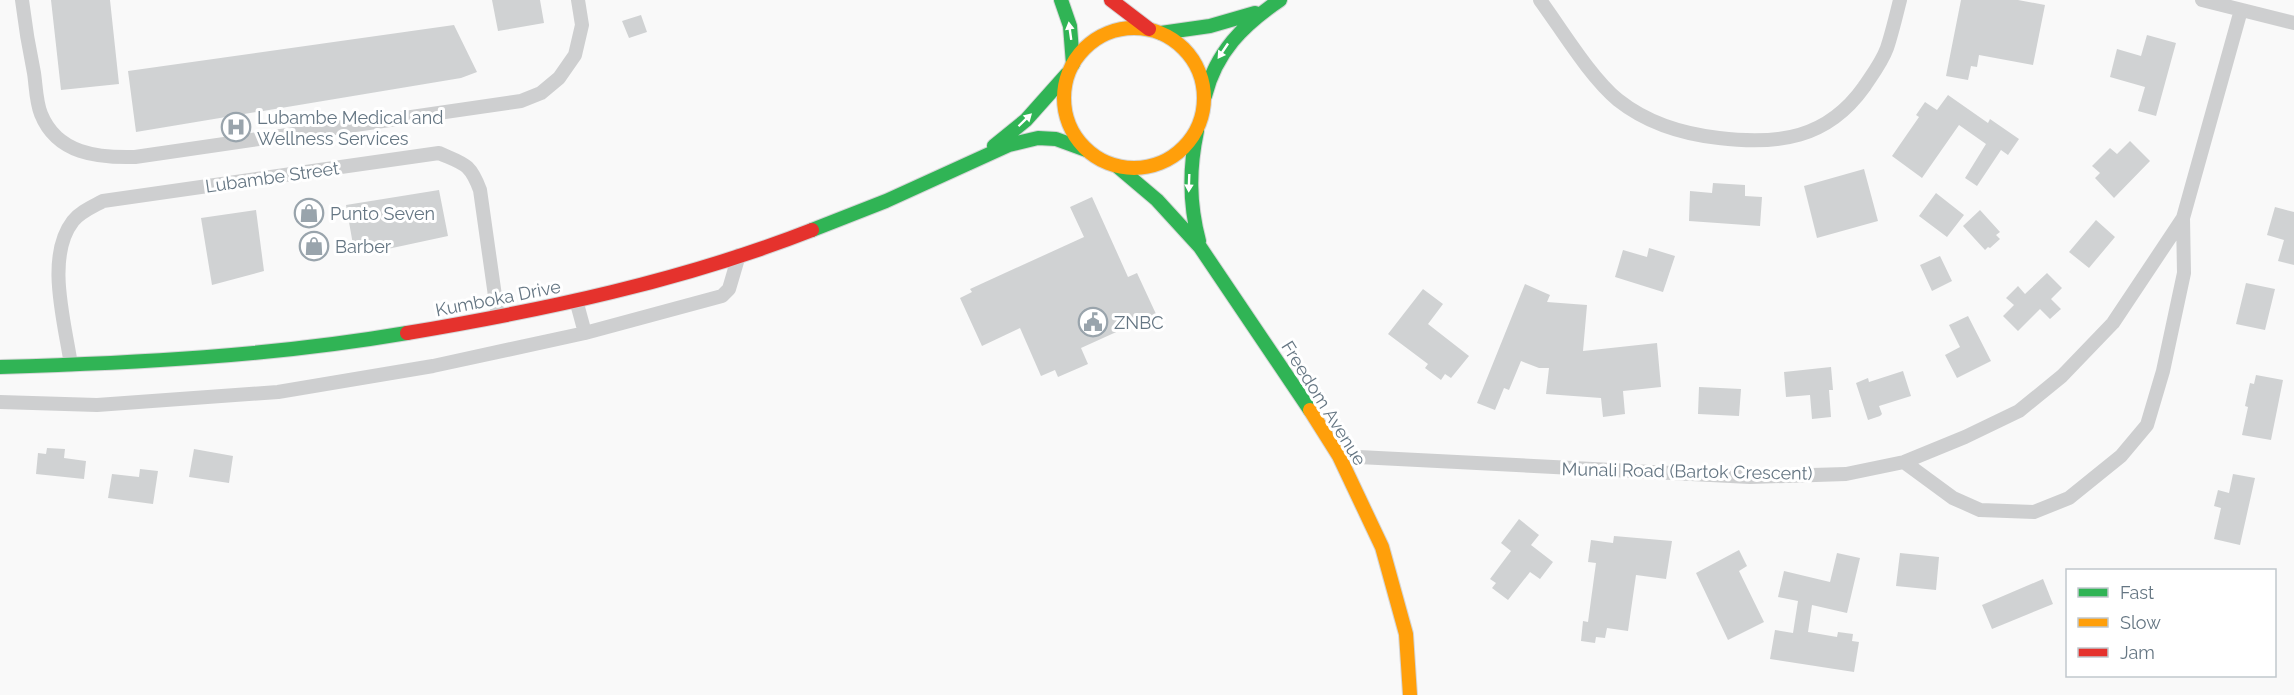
<svg xmlns="http://www.w3.org/2000/svg" width="2294" height="695" viewBox="0 0 2294 695" font-family="Raleway,sans-serif">
<style>
.building{fill:#d0d2d3}
.lines{fill:none;stroke-linecap:round;stroke-linejoin:round}
.fast-casing{stroke:#d5d6d7;stroke-width:16}
.slow-casing{stroke:#d5d6d7;stroke-width:16}
.jam-casing{stroke:#d5d6d7;stroke-width:16}
.street{stroke:#cecfd0;stroke-width:14}
.fast{stroke:#30b455;stroke-width:14}
.slow{stroke:#ff9f0a;stroke-width:14}
.jam{stroke:#e5322d;stroke-width:14}
.oneway{fill:#fff}
.labels{text-anchor:middle;dominant-baseline:central;stroke-width:6;stroke-linejoin:round;paint-order:stroke}
.poi-label{font-size:18px;fill:#657683;stroke:#fff;text-anchor:start}
.street-label{font-size:18px;fill:#657683;stroke:#fff}
</style>
<rect width="100%" height="100%" fill="#f9f9f9"/>
<!-- building -->
<path class="building" d="M51,0H110L119,84L61,90Z
M492,0H540L544,23L498,31Z
M1961,0H2018L2045,5L2033,65L1979,55L1977,67L1971,66L1968,80L1946,76Z
M641,15L647,32L629,38L622,21Z
M454,25L477,72L461,78L136,132L128,71Z
M2147,35L2176,43L2156,116L2138,111L2145,87L2110,77L2117,49L2141,56Z
M1948,95L1988,123L1990,119L2019,139L2008,155L2001,150L1977,186L1965,178L1986,144L1959,125L1922,178L1892,156L1919,117L1916,115L1925,102L1937,110Z
M2130,141L2150,161L2114,198L2095,178L2100,173L2092,166L2110,148L2117,154Z
M1864,169L1878,221L1817,238L1804,186Z
M1713,183L1745,185V196L1762,197L1760,226L1689,221L1690,191L1712,193Z
M439,190L448,236L355,256L346,205Z
M1936,193L1964,215L1947,237L1919,216Z
M1092,197L1128,277L1137,273L1156,314L1081,348L1088,364L1058,377L1055,370L1041,376L1020,328L982,346L960,298L972,292L970,289L1084,237L1070,207Z
M2275,207L2294,212V265L2278,261L2284,240L2267,235Z
M256,210L264,271L212,285L201,218Z
M1980,210L2000,232L1996,235L2000,239L1990,248L1988,247L1985,250L1963,226Z
M2096,220L2115,237L2089,268L2069,252Z
M1649,248L1675,256L1663,292L1615,277L1623,250L1647,257Z
M1940,256L1952,281L1932,291L1920,265Z
M2047,273L2062,288L2051,299L2061,309L2050,319L2040,309L2018,331L2003,316L2014,305L2006,298L2018,286L2025,294Z
M2246,283L2275,289L2265,330L2236,324Z
M1525,284L1550,295L1547,302L1587,305L1583,351L1657,343L1661,387L1623,391L1625,414L1603,417L1601,398L1546,394L1549,368H1539L1521,361L1509,390L1504,388L1495,410L1477,403Z
M1423,289L1443,304L1428,324L1469,356L1451,378L1445,374L1441,380L1425,368L1428,364L1388,334Z
M1968,316L1991,361L1957,378L1945,355L1960,347L1949,325Z
M1831,367L1833,390H1829L1831,417L1812,419L1810,395L1786,397L1784,372Z
M1903,371L1911,396L1879,406L1882,414L1880,416L1868,420L1856,383L1868,378L1869,382Z
M2256,375L2283,380L2271,440L2242,435L2248,407L2245,406L2250,383L2254,384Z
M1699,387L1741,389L1739,416L1698,414Z
M47,448L65,449L64,458L86,461L84,479L36,474L38,453L46,454Z
M194,449L233,456L229,483L189,477Z
M140,469L158,471L153,504L108,498L112,474L139,477Z
M2233,474L2255,478L2240,545L2214,539L2221,508L2214,506L2218,490L2229,493Z
M1519,519L1539,535L1531,545L1553,562L1540,579L1530,572L1508,600L1492,588L1496,583L1490,579L1511,551L1501,543Z
M1614,536L1672,541L1666,579L1636,575L1628,631L1607,628L1605,638L1596,637L1595,643L1581,641L1583,621L1588,622L1596,563L1588,562L1591,540L1613,543Z
M1739,550L1747,566L1739,571L1764,622L1728,640L1696,573Z
M1837,553L1860,558L1847,613L1812,605L1808,632L1837,637L1838,632L1853,634L1852,641L1859,642L1854,672L1770,659L1775,630L1793,633L1798,601L1778,597L1784,571L1830,582Z
M1900,553L1939,557L1936,590L1896,586Z
M2043,579L2053,604L1992,629L1982,605Z"/>
<g class="lines">
<!-- fast casing -->
<g class="fast-casing">
<path id="fast" d="M1061,0L1070,26L1073,64
M1161,33L1210,26L1255,13
M1205,96C1216,52 1243,25 1280,0
M1197,131C1189,169 1189,203 1199,241
M994,146L1026,120L1067,74
M1118,167L1157,200L1200,247L1310,410
M812,230L886,201L1009,145L1038,138L1056,139L1086,150
M0,367C137,363 272,356 407,333"/>
</g>
<!-- slow casing -->
<g class="slow-casing">
<path id="slow" d="M1064 98a70 70 0 1 1 140 0a70 70 0 1 1-140 0Z
M1310,410L1339,456L1382,547L1406,634L1410,695"/>
</g>
<!-- jam casing -->
<g class="jam-casing">
<path id="jam" d="M1111,0L1149,29
M407,333C544,310 682,281 812,230"/>
</g>
<!-- street -->
<path class="street" d="M22,0C25,25 29,49 34,73C36,86 36,102 41,114C57,154 98,158 135,157L521,101L541,93L559,78L575,55L582,25L578,0
M1540,0C1562,30 1590,77 1618,100C1647,123 1683,134 1719,138C1778,145 1827,139 1864,87C1872,75 1882,62 1887,48C1892,33 1896,16 1900,0
M2202,0L2294,23
M576,300L585,333
M71,365C65,323 45,257 73,221C80,212 92,207 103,201L439,153C464,164 470,163 480,190L498,317
M0,402L97,405L278,392L433,366L585,333L722,296L729,289L739,255
M1339,456L1750,477L1846,474L1904,462L1965,437L2019,411L2062,376L2113,323L2183,218L2241,10
M1904,462L1953,498L1980,510L2034,512L2069,498L2121,456L2147,425L2163,371L2184,273L2183,218"/>
<!-- fast -->
<use href="#fast" class="fast"/>
<!-- slow -->
<use href="#slow" class="slow"/>
<!-- jam -->
<use href="#jam" class="jam"/>
</g>
<!-- one-way arrows -->
<defs><path id="oneway-solid" d="M-6-.8H1V-3.2L6.5 0L1 3.2V.8H-6Z" transform="scale(1.5)"/></defs>
<g class="oneway">
<use href="#oneway-solid" transform="translate(1070 31) rotate(-98)"/>
<use href="#oneway-solid" transform="translate(1223 51) rotate(124)"/>
<use href="#oneway-solid" transform="translate(1025 120) rotate(-44)"/>
<use href="#oneway-solid" transform="translate(1189 183) rotate(92)"/>
</g>
<!-- icons -->
<defs>
<g id="hospital-ring" transform="scale(1.5)"><circle r="9.5" fill="#fff" stroke="#99a4ac" stroke-width="1.5"/><path d="M-5-5h3v3.5h4V-5h3V5h-3V1.5h-4V5h-3Z" fill="#99a4ac"/></g>
<g id="shop-ring" transform="scale(1.5)"><circle r="9.5" fill="#fff" stroke="#99a4ac" stroke-width="1.5"/><path d="M-5-2.5h2.3a2.7 3.5 0 0 1 5.4 0H5L5.5 6h-11ZM-1.5-2.5h3a1.5 2.3 0 0 0-3 0Z" fill="#99a4ac"/></g>
<g id="civic-ring" transform="scale(1.5)"><circle r="9.5" fill="#fff" stroke="#99a4ac" stroke-width="1.5"/><path d="M-.6-6.5H3V-4.5H.6V-3L4-1V1h2V6H-6V1h2V-1L-.6-3ZM-1.2 2.5V6h2.4V2.5Z" fill="#99a4ac"/></g>
</defs>
<g fill-rule="evenodd">
<use href="#hospital-ring" x="236" y="127"/>
<use href="#shop-ring" x="309" y="213"/>
<use href="#shop-ring" x="314" y="246"/>
<use href="#civic-ring" x="1093" y="322"/>
</g>
<g class="labels">
<!-- poi labels -->
<g class="poi-label">
<text x="257" y="117">Lubambe Medical and<tspan x="257" dy="21">Wellness Services</tspan></text>
<text x="330" y="213">Punto Seven</text>
<text x="335" y="246">Barber</text>
<text x="1114" y="322">ZNBC</text>
</g>
<!-- street labels -->
<g class="street-label">
<text transform="translate(272 177) rotate(-8)">Lubambe Street</text>
<text transform="translate(498 298) rotate(-11)">Kumboka Drive</text>
<text transform="translate(1324 403) rotate(58)">Freedom Avenue</text>
<text transform="translate(1687 471) rotate(1)">Munali Road (Bartok Crescent)</text>
</g>
</g>
<!-- legend -->
<rect x="2066" y="569" width="210" height="108" fill="#ffffff" stroke="#c1c8cd" stroke-width="1.5"/>
<rect x="2078" y="588" width="30" height="9" fill="#30b455" stroke="#c1c8cd" stroke-width="1.5"/>
<text x="2120" y="599" font-size="18" fill="#657683">Fast</text>
<rect x="2078" y="618" width="30" height="9" fill="#ff9f0a" stroke="#c1c8cd" stroke-width="1.5"/>
<text x="2120" y="629" font-size="18" fill="#657683">Slow</text>
<rect x="2078" y="648" width="30" height="9" fill="#e5322d" stroke="#c1c8cd" stroke-width="1.5"/>
<text x="2120" y="659" font-size="18" fill="#657683">Jam</text>
</svg>
